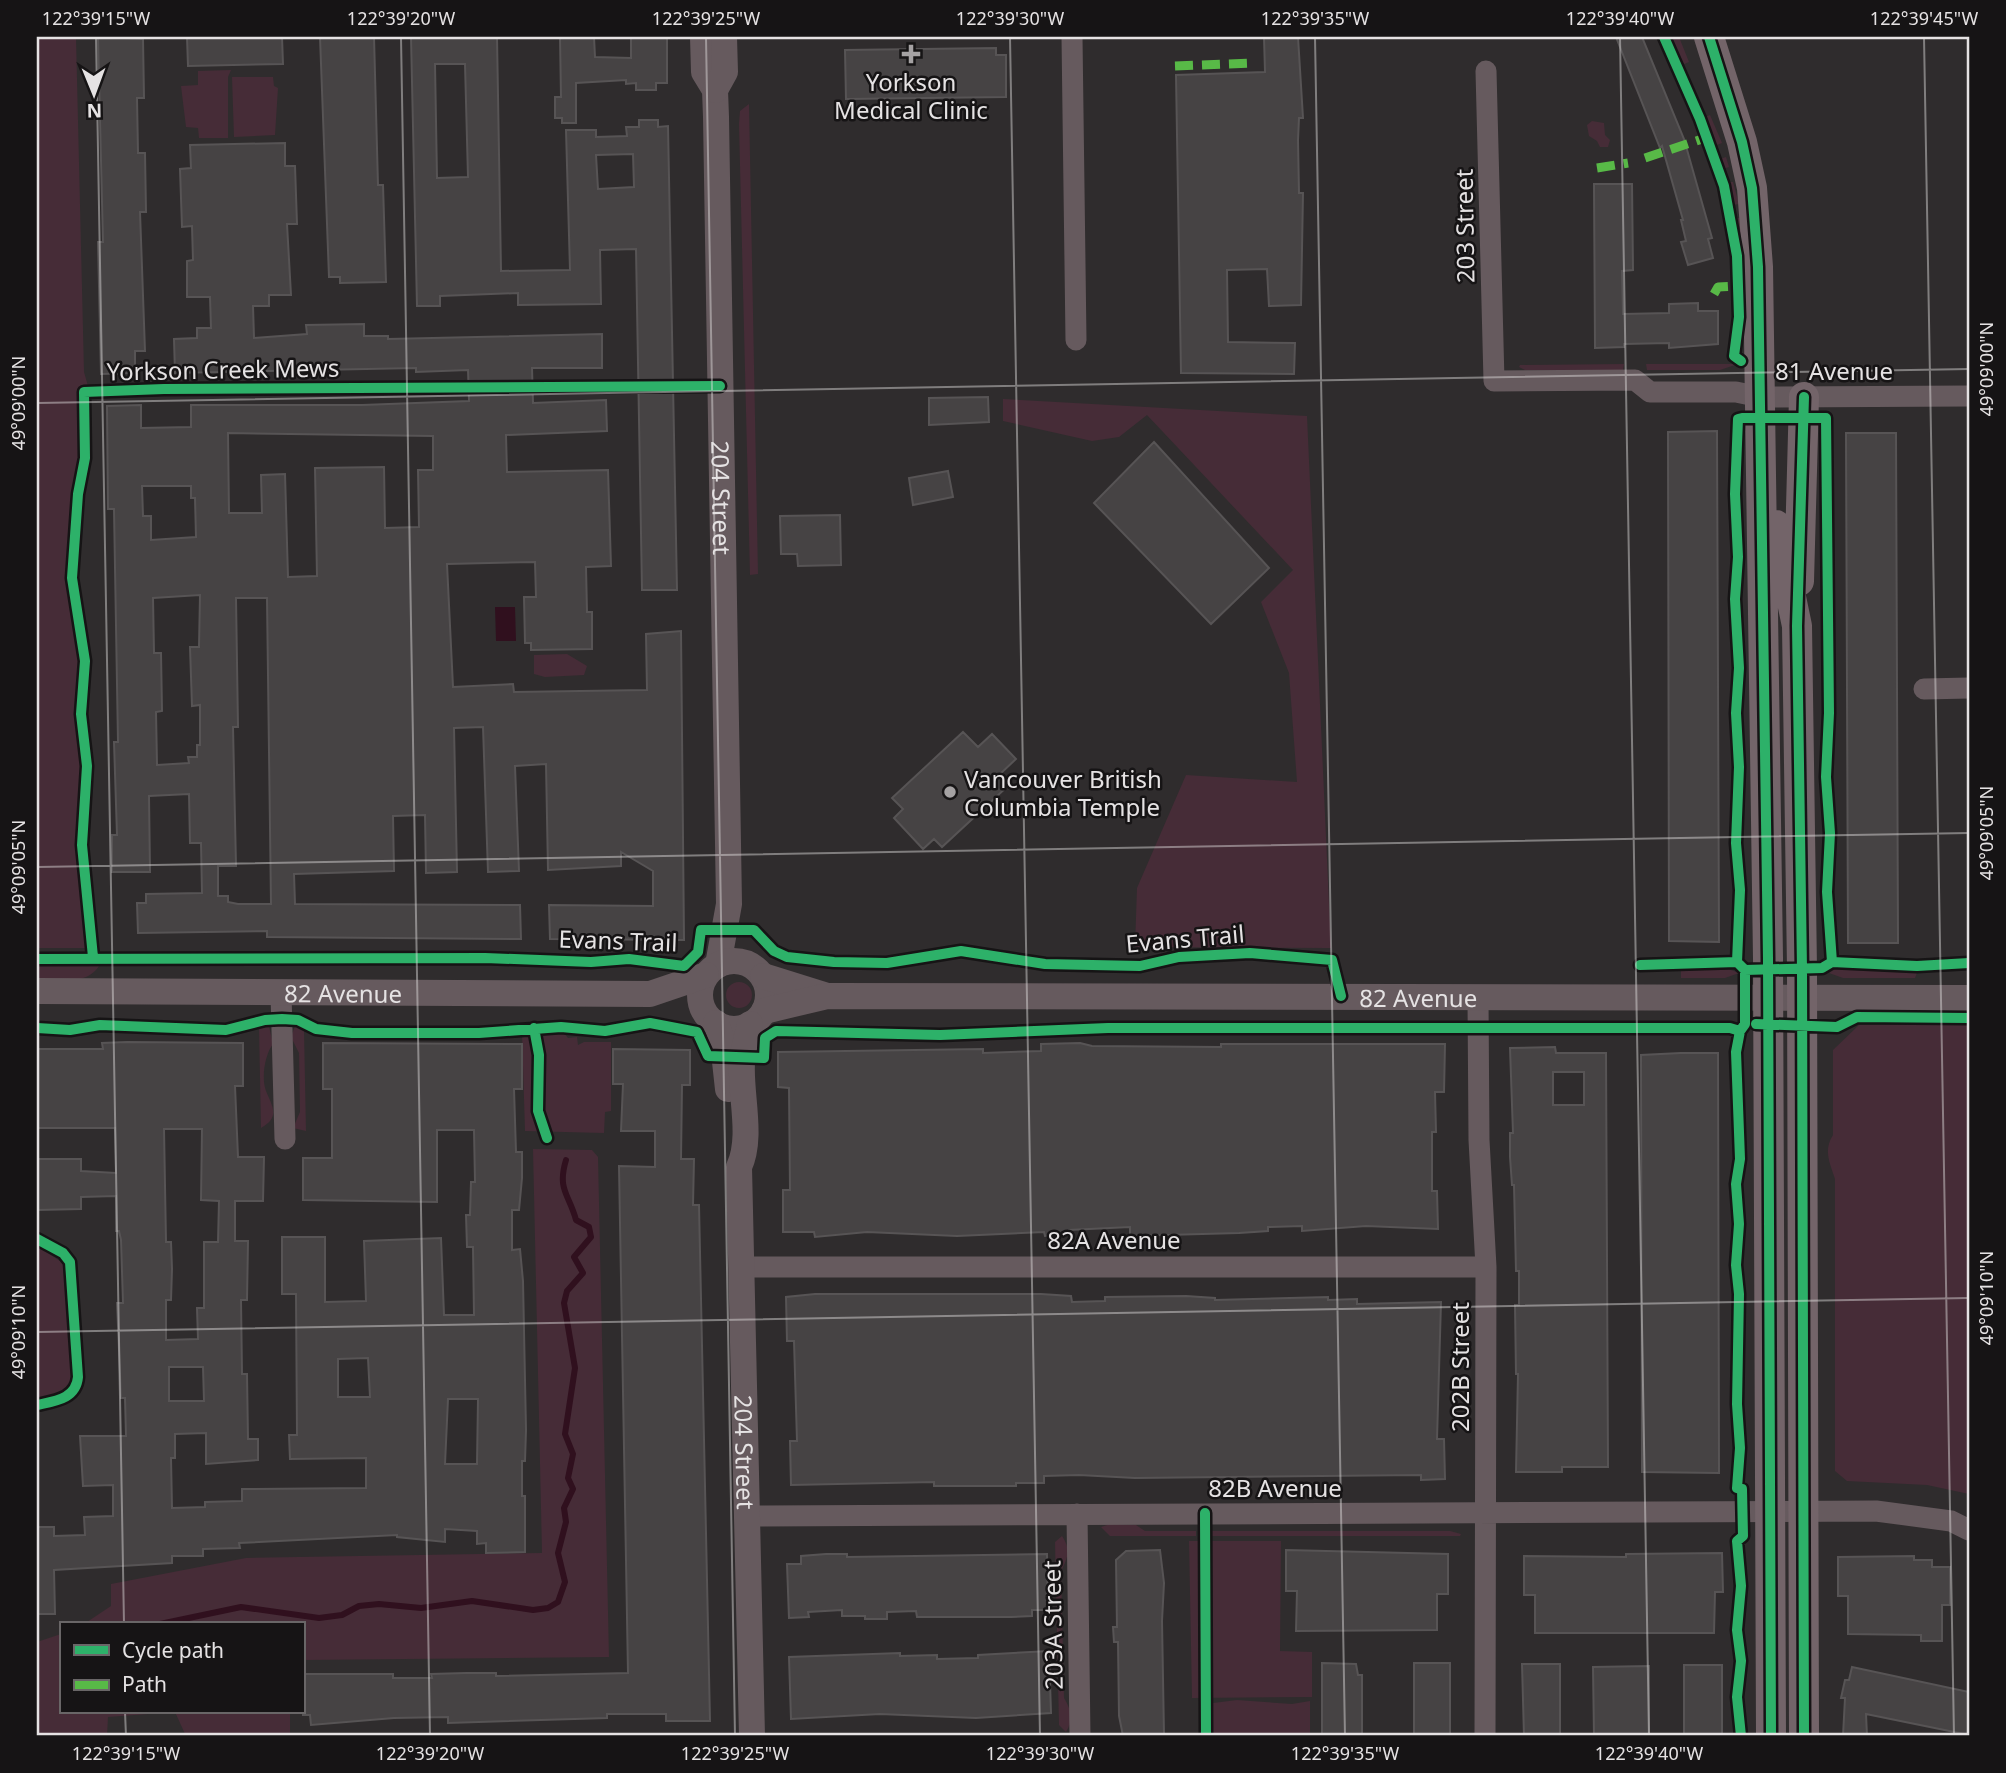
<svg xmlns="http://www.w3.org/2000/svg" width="2006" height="1773" viewBox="0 0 2006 1773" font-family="'Noto Sans',sans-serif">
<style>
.green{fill:#462c37}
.water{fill:#30101e}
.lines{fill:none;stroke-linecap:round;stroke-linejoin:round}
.stream{stroke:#30101e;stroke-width:6}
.building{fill:#464344;stroke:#575455;stroke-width:2;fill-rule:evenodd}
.minor{stroke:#665a5e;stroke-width:21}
.tertiary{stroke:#665a5e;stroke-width:26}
.secondary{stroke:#736469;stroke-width:30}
.quiet{stroke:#58b947;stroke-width:9;stroke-dasharray:18 9;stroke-linecap:butt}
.cycleway-casing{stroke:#161415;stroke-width:15}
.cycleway{stroke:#2db169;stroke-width:10}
.ticks{fill:none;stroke:#e5e2e3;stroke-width:2;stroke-opacity:0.45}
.poi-dot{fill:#a5a2a3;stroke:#161415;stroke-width:2.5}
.labels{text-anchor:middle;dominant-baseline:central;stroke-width:5;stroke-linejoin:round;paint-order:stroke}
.poi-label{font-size:24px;fill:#e5e2e3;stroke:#161415}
.street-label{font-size:24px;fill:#e5e2e3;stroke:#161415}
.neatline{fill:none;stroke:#e5e2e3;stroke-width:2.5}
.ticks-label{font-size:18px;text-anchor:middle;fill:#e5e2e3}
</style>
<rect width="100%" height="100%" fill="#2f2c2d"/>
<!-- green -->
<path class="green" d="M37,37H76L84,372L88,386L78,391L79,465L70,509L68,565L81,659L78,715L82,760L78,840L88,948H37Z
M1670,37H1679L1689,62L1682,65Z
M231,70L228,77V138H199L198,128L186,127L181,86L198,85V71Z
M232,77H273L274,86L278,88L275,135L234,137Z
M749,104L758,574L750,575L739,124L740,111Z
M1710,115L1722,143L1714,146L1720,159L1726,157L1729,167L1723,169L1713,149L1705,117Z
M1592,121L1604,123L1605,135L1610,140L1608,147H1600L1597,141L1589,136L1587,125Z
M1728,182H1733L1739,204L1733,205L1734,218H1741L1747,259L1742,260Z
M1624,364L1623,370H1525L1519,367L1520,365Z
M1646,364H1734L1735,365L1720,370H1647Z
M1003,399L1307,416L1331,948L1135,947L1137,888L1186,775L1297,782L1289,673L1261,602L1293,570L1147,415L1119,437L1092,441L1003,421Z
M567,654L587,666L584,675L545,677L534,674V655Z
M90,962L99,966C86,986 58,980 37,980V963Z
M1723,967L1739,973L1725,978H1681V968Z
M1865,967L1918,970L1915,978H1843L1829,973L1836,968Z
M726 995a13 13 0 1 1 26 0a13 13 0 1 1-26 0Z
M1859,1025H1969V1494L1927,1485L1847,1481L1835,1471V1179C1830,1163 1823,1151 1833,1135V1050Z
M269,1026L273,1044C265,1054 261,1078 266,1091C272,1106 281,1117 261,1128L259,1027Z
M295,1026L304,1030L306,1131L293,1128L300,1112L299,1053L291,1037Z
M562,1031L568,1038L577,1037L578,1045L584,1042H611V1111L605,1112L604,1133L525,1131L522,1033Z
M533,1149L592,1150L598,1157L609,1657L303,1660V1624H84L111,1606V1584L246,1558L542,1553Z
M37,1246L63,1263L72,1373C70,1392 54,1394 37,1399Z
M1110,1524L1136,1525L1145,1531H1196V1536H1110L1101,1527Z
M1210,1531H1450L1461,1534L1460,1536H1211Z
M1062,1536C1071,1549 1068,1558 1061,1571L1064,1698C1071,1710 1074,1719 1066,1732L1059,1725L1055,1542Z
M1189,1541H1281L1280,1651L1312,1652V1697L1192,1698Z
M61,1634V1712H290V1735L186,1736L175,1712L108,1717L107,1736H37V1642Z
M1237,1700L1292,1704L1310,1701V1736H1212L1213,1703Z"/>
<!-- water -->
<path class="water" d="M495,607H515L516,641H496Z"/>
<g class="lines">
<!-- stream -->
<path class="stream" d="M160,1624L241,1607L319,1618L342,1615L359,1606L379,1604L421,1608L472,1601L533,1610L548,1608L558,1602L565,1582L558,1553L566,1522L564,1508L573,1489L568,1478L573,1454L565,1434L575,1368L564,1303L567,1291L583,1273L574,1257L591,1237L589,1227L576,1220C569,1194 557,1190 566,1160"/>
</g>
<!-- building -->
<path class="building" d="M98,37L143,39L144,98H137L138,153H145L146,212H140L145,351H135V373L101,374L98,242H103Z
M187,37H282L283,64L188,66Z
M320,37H374L378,185H383L386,282L340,283V277H329Z
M411,37H497L501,271L570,270L566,130H596V137L627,136L626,127H639V120H658V127L668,126L677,590H642L636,249L600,250L601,304L518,305V293L440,296V306H417ZM435,64H465L468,177L437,178ZM633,154L634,187L598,189L596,155Z
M560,37H594L595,57L631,58V37H667V83H656V90H636V83L626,84V80L576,83V123H562V118H555V97H561Z
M1264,37H1298L1303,118H1299L1298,140L1299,193H1303L1301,305L1269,306L1267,269L1227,270L1228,342L1295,343L1294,374L1181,373L1176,75L1265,72Z
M1616,37H1642L1684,139L1712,238L1708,239L1713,258L1688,265L1681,242L1686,241L1681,220H1683L1662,146L1660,148Z
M996,48V55H1006V97L846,99L845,50Z
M285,143V166H295L297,224H287L291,295H269V306H253L254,338L307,334L306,325L364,324V336H388V339L602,334V368H532L533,403L606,400L607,431L506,435L507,472L608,470L611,566L586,567L587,612H592V649L531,650V643H525L524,597H536L535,562L447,564L453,687L513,684L514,692L647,690L646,634L681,631L684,940L550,939L549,905L653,906V871L621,852V866L548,870L546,764L515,766L519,871L488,872L483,727L454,728L457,872L426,873L425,815L393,816L394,871L294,874L295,904L520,905L521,939L267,937V931L138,933L137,903H146V894L202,893L201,843H190L189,794L149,796L150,872H112V835H117L114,742H118L114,509H108L107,406L141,405V428L191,427V405H362L469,401L468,370L416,372V368L175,373L174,339L197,338V328H211L210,297H187V261L193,260L192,226L182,227L180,169L191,168L190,145ZM228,433L433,436V470H418L419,527L385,528L384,467L315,468L317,576L288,577L285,474L261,475L262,513H229ZM142,486H191V498H195L196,537L151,540V516H143ZM200,595L199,647H190L192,706L200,705V745H197V757H188L189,763L157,765L156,712L162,711L161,653H154L153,598ZM236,598H267L271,904H238L228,902V896H218V866H236L233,727H238Z
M1594,184H1632L1633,270L1622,271L1623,314L1669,313V304L1698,303V311H1718V344L1669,348V343L1624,344V347L1595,348Z
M988,397L989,422L929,425V398Z
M1717,431L1719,942L1669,941L1668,432Z
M1846,433H1896L1898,943H1848Z
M1154,442L1269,568L1211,624L1094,503Z
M948,471L953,497L913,505L909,478Z
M840,515L841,565L798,566L797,554H781L780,516Z
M963,732L978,747L992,734L1016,759L999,775L1009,785L942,847L934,839L923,849L894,818L903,809L892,798Z
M127,1042L243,1043V1086H235L238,1157H264L263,1201H235V1241H248L247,1300H241L242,1374H247L248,1439H258V1460L206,1464V1433L175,1434V1458H171L172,1508L205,1507V1502L242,1501V1489L366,1488V1458L290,1459L289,1435H297L296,1294H282V1237H325V1302L366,1301L364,1241L441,1238L444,1315H474L473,1247H467L466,1215H470L471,1182H475L474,1130H437V1202L303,1200V1158H332V1089H323V1043L522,1044V1089H514L516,1152H522V1178L519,1210H512V1250L520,1249L523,1281L526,1430L525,1461H522V1496H525V1552L486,1553V1543L477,1544V1531L445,1529V1542L397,1537V1535L239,1543L240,1548L203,1549V1556H172V1563L54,1570L55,1614H37V1527H54V1536L85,1535L84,1517L113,1516V1485L83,1486L80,1436H126L125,1398H121L118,1326L117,1303H123L121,1240L119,1231H116V1196L81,1197V1209L37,1210V1159H81V1171L116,1173L115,1128H37V1049H103L102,1043ZM164,1129H202L201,1200L219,1201L218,1242H204V1308H197L198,1339L166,1340V1300H171L172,1269L171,1242H166ZM368,1358L370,1397H338V1359ZM169,1367H203L204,1401H169ZM448,1399H478L477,1464H445Z
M1080,1043L1092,1046L1221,1047V1044H1445L1444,1092H1435L1436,1132H1432V1191H1437L1438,1229L1366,1226L1302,1231V1226L1268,1227V1231L1239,1233L1130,1236V1227L1069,1230V1234L1045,1236L1044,1232L957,1236L867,1232L815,1237L814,1232H783V1190H790L789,1088L778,1087V1052L983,1049V1053L1041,1051V1044Z
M1555,1047L1556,1053H1606L1608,1467H1562V1472H1516L1518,1374H1516L1515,1305H1519V1271H1516L1514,1185H1512L1510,1157V1133H1513L1510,1048ZM1553,1072H1584V1105H1553Z
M613,1049L690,1050V1085H682L681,1159H694L693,1205H699L710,1721H666V1714H607V1718L448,1723V1717L394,1718L311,1725L310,1715H303V1674H393V1678H432L431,1674L466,1673H496V1676L628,1673L619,1166L655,1167V1131H621L623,1084H613Z
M1681,1053H1718L1719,1473L1642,1472L1641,1055Z
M815,1294H1041L1071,1296L1072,1302L1105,1301V1297L1186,1296L1215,1298V1300L1328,1297V1300L1357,1299V1304L1441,1302L1437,1439H1444L1445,1479L1421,1480V1475L1135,1478L1079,1475L1044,1476V1483H1016V1486H934V1482L791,1485L790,1441H797L794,1341H787L786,1297Z
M1160,1550L1164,1583L1162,1621L1164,1735L1123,1736L1119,1716L1118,1642H1114L1113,1627H1117L1116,1560L1126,1551Z
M1286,1550L1448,1554V1594H1437V1630L1296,1631L1297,1591H1286Z
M1722,1553L1723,1592H1715L1714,1633H1535V1595H1524V1556L1626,1557V1554Z
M826,1554H847V1557L1047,1554L1048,1610H1032V1616L1011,1617H917L916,1611L887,1612V1619H865V1616H842V1610L808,1612L809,1617L789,1618L787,1564H801V1556Z
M1914,1556V1560H1932V1567H1950V1605H1942V1641H1921V1635L1848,1634V1596H1838V1557Z
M1049,1651L1051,1713L976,1718L880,1714L791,1719L789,1657L900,1653V1656L937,1655V1659L978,1658V1655Z
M1322,1663L1356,1664L1358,1675H1362V1736H1322Z
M1414,1663H1450V1736H1414Z
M1522,1664H1560V1736H1524Z
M1684,1665H1722V1736H1684Z
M1649,1666V1736H1594L1593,1667Z
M1852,1667L1969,1692V1735L1866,1714L1867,1736H1843L1845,1698H1841L1845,1680H1849Z"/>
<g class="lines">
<!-- minor -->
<path class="minor" d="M1072,37L1076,340
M1486,71L1494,381L1635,380L1650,392H1736L1760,397L1969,396
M1924,689L1969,688
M281,994L285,1139
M1478,998L1479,1140L1486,1267L1485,1736
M742,1267H1486
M1077,1514L1080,1736
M746,1516L1876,1511L1951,1521L1969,1530"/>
<!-- tertiary -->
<g class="tertiary">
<path id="s1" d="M703,37L704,72L715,90L716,117L729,904L718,965"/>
<path d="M715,90L725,72L724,37"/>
<circle cx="734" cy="995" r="34"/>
<path d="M763,976L827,996"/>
<path id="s2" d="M37,991L650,994L706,975"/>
<path id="s3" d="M764,1011L827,996L1969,998"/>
<path d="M716,1023L723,1043L728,1089"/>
<path id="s4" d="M750,1024C747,1037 743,1050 742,1063C740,1095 753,1137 739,1167L752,1736"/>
</g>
<!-- secondary -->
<path class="secondary" d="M1709,37L1742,142L1752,188L1758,267L1768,958L1771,1736
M1776,525L1797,626L1802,969L1804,1736
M1799,581L1804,397"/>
<!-- quiet -->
<path class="quiet" d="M1175,66L1254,63
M1645,158L1705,138
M1597,168L1628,163
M1714,294L1718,287L1736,286"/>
<!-- cycleway casing -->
<g class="cycleway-casing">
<path id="cycleway" d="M1664,37L1700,119L1724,186L1737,256L1739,317L1734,356L1741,361
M1709,37L1742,142L1752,188L1758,267L1768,958L1771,1736
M1804,397L1797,626L1802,969L1804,1736
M93,957L82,845L87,766L81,714L85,661L72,578L78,494L85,458L84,392L164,389L720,386
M37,959L485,958L591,962L629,959L684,966L698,952L701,930H754L774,951L787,957L834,962L887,963L961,951L1045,964L1092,965L1140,966L1179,957L1250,953L1332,960L1341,996
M1832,962L1827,892L1830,833L1826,777L1829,713L1826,418H1742L1738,419L1735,494L1738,557L1735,599L1739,668L1736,713L1739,767L1736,843L1740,890L1737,962L1745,970L1822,968L1832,962L1917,966L1969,963
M1640,965L1737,962
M1756,1024L1837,1027L1857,1017L1969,1018
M37,1028L70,1030L100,1025L226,1030L265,1020L282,1019L298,1020L316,1029L352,1033H479L561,1027L605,1031L650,1023L697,1032L708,1056L764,1058L765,1038L776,1031L940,1035L1108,1028H1730L1740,1031
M534,1028L539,1055L538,1111L547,1138
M37,1239L63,1253L70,1262L78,1377C76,1399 55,1401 37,1405
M1205,1513L1206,1736
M1741,1736L1737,1697L1741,1661L1737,1630L1741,1586L1737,1541L1743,1536L1742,1489L1737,1488L1740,1448L1737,1404L1739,1294L1736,1265L1739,1224L1736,1184L1740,1159L1736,1052L1740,1031L1745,1024V970"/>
</g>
<!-- cycleway -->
<use href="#cycleway" class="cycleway"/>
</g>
<!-- ticks -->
<path class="ticks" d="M96,37L124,1624M401,37L430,1736M706,37L735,1736M1010,37L1040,1736M1315,37L1345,1736M1620,37L1649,1736M1924,37L1954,1736M37,403L1969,369M37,867L1969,833M37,1332L1969,1298M125,1712L126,1736"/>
<!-- markers -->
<g class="poi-dot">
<path d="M907.5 43.5h7v7h7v7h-7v7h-7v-7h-7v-7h7z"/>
<circle cx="950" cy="792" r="7"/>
</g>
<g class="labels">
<!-- poi labels -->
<g class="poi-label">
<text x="911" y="81">Yorkson<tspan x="911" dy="28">Medical Clinic</tspan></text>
<text x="964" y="778" text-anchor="start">Vancouver British<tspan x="964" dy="28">Columbia Temple</tspan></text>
</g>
<!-- street labels -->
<g class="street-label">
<text transform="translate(1464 226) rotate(-91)">203 Street</text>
<text transform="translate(223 369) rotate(-1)">Yorkson Creek Mews</text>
<text x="1834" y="370">81 Avenue</text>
<text stroke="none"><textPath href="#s1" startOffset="464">204 Street</textPath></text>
<text transform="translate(1185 938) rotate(-5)">Evans Trail</text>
<text transform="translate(618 940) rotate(2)">Evans Trail</text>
<text stroke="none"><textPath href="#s2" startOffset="306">82 Avenue</textPath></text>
<text stroke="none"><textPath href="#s3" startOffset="656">82 Avenue</textPath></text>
<text x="1114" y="1239">82A Avenue</text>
<text transform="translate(1459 1367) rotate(-90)">202B Street</text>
<text stroke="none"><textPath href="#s4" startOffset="430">204 Street</textPath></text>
<text x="1275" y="1487">82B Avenue</text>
<text transform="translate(1052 1625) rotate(-91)">203A Street</text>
</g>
</g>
<!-- border -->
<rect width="2006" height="1773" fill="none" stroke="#161415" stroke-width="77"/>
<!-- legend -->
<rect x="60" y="1622" width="245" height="91" fill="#161415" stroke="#696667" stroke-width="2"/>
<rect x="74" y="1645" width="35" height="10" fill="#2db169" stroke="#696667" stroke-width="2"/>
<text x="122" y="1658" font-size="21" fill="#e5e2e3">Cycle path</text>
<rect x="74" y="1680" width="35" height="10" fill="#58b947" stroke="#696667" stroke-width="2"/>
<text x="122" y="1692" font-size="21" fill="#e5e2e3">Path</text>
<!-- north arrow -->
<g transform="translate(94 94) rotate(179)" stroke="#161415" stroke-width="5" paint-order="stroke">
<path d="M0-5L12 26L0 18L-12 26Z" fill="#e5e2e3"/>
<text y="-10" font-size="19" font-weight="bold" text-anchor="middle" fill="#e5e2e3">N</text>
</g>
<rect x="38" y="38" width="1930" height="1696" class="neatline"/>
<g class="ticks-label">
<text x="96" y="25">122°39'15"W</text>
<text x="401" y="25">122°39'20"W</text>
<text x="706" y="25">122°39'25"W</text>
<text x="1010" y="25">122°39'30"W</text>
<text x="1315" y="25">122°39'35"W</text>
<text x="1620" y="25">122°39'40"W</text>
<text x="1924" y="25">122°39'45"W</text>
<text transform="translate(1987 369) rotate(-90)" y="6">49°09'00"N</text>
<text transform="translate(19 403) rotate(-90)" y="6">49°09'00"N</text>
<text transform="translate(1987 833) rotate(-90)" y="6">49°09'05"N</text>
<text transform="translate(19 867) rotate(-90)" y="6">49°09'05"N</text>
<text transform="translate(1987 1298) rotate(-90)" y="6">49°09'10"N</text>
<text transform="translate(19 1332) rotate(-90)" y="6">49°09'10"N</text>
<text x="126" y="1760">122°39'15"W</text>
<text x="430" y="1760">122°39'20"W</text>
<text x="735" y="1760">122°39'25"W</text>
<text x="1040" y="1760">122°39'30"W</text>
<text x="1345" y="1760">122°39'35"W</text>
<text x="1649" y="1760">122°39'40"W</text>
</g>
</svg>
